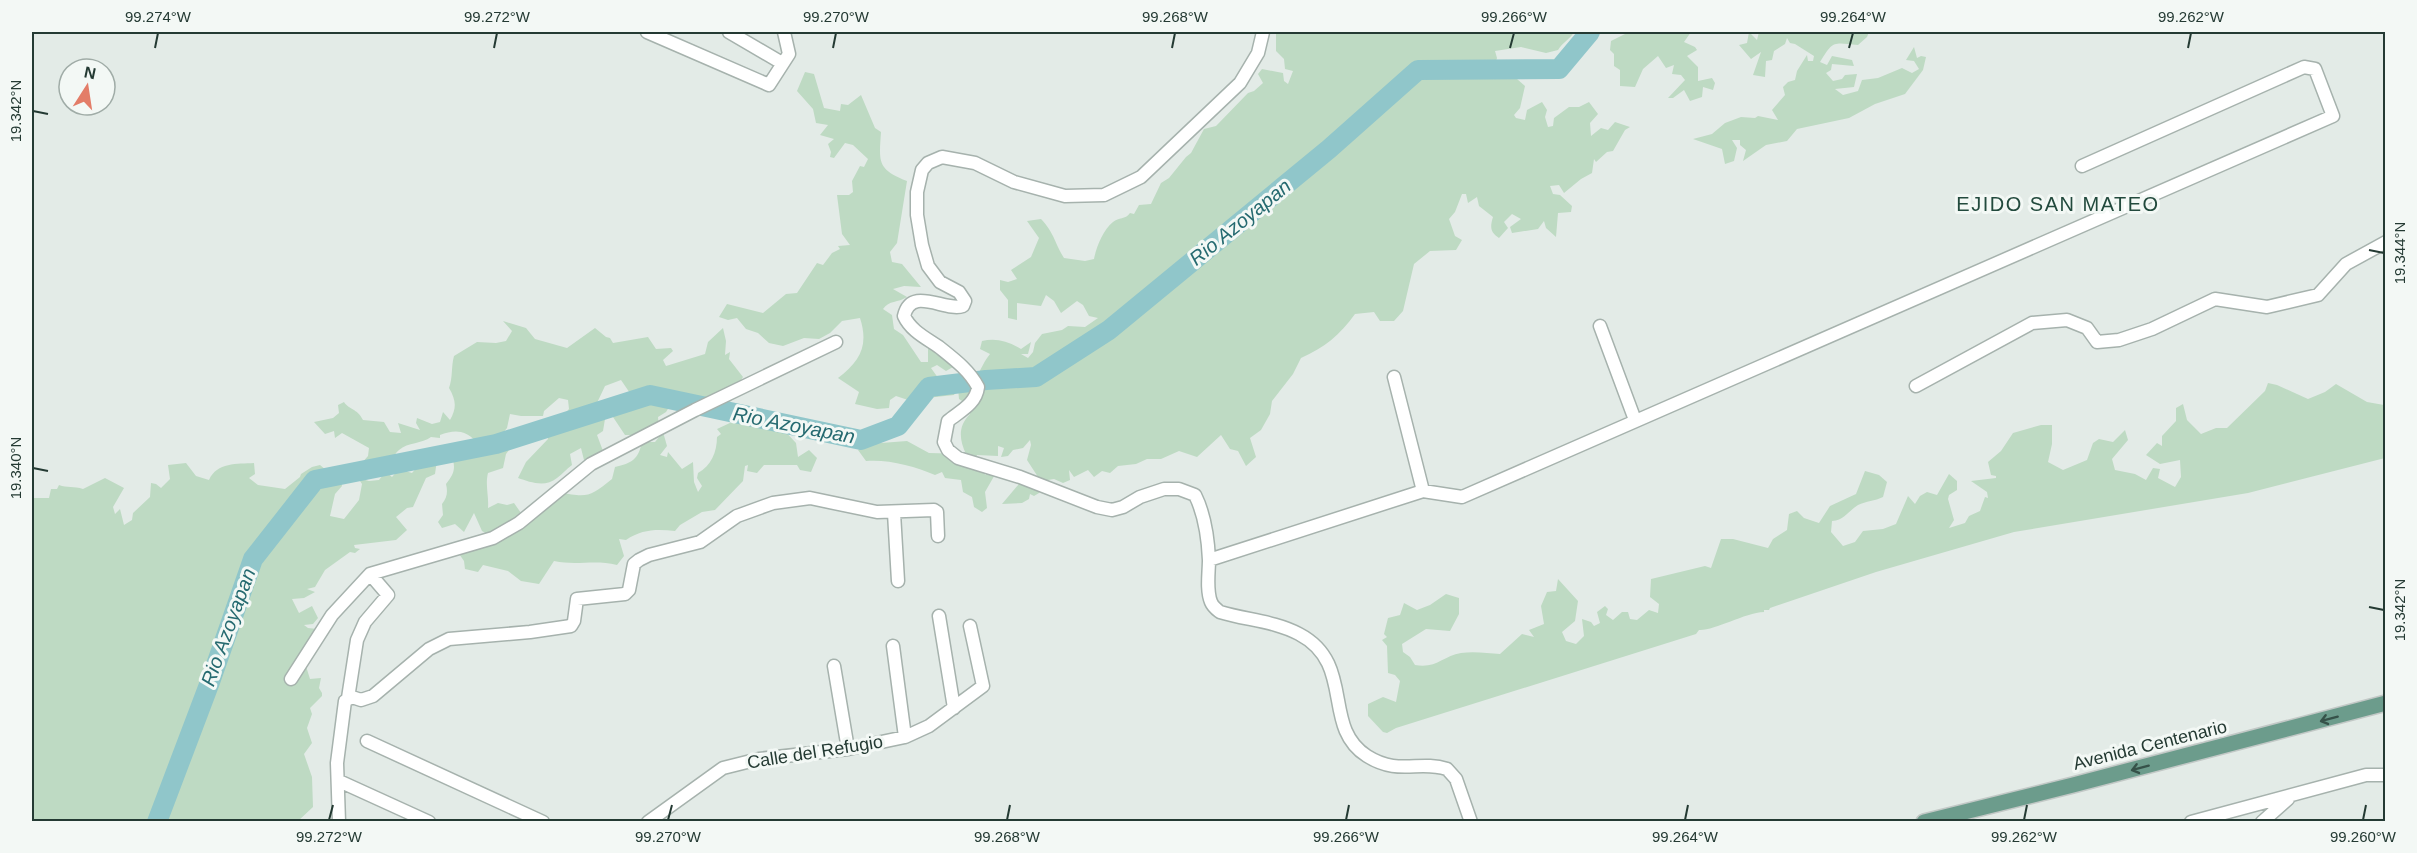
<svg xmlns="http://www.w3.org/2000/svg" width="2417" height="853" viewBox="0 0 2417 853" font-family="Arial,sans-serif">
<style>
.green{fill:#bedac3}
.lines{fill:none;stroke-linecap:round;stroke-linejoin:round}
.river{stroke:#90c6ca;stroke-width:20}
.minor-casing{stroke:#a6b2ad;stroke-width:15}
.major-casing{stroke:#c2c8c6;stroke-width:18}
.minor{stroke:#fff;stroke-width:12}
.major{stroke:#6c9c8c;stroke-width:15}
.oneway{stroke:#365249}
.ticks{fill:none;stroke:#243a33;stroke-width:2}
.labels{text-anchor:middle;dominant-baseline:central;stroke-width:6;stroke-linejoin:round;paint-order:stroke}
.street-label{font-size:18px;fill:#243a33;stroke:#f3f8f5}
.neighbourhood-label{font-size:20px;letter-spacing:1.5px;fill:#224a3d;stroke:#f3f8f5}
.water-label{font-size:20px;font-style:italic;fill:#256a70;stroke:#f3f8f5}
.neatline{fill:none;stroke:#243a33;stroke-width:2}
.ticks-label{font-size:15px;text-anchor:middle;fill:#243a33}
</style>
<rect width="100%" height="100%" fill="#e3ebe7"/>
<!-- green -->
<path class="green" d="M1276,32H1574C1570,39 1563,42 1558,50L1546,53L1521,47L1495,51L1497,58L1495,65L1518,75L1517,79L1525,86L1520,108L1514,115L1516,118L1525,120L1527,110L1542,102L1547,110L1545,117L1548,127L1553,126L1554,118L1569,107H1579L1589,102L1598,114L1590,123L1591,136L1601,128L1608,130L1615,122L1630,127L1625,130L1613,151L1607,152L1596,162L1594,159L1592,173L1581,179L1564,193L1559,185L1550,186L1553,194L1560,195L1572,206L1571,212L1558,213L1556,237L1546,228L1544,221L1538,229L1512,233L1510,227L1521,219L1512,214L1504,222L1508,228L1499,238C1490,232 1490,227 1493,217L1479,206L1477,197L1468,203L1466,194H1462L1455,212L1449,219L1455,236L1462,240L1456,250L1430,251L1414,264L1403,311L1394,321H1380L1374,312L1355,314C1340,335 1324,348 1301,358L1293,374L1272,401L1270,414L1261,430L1250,438L1256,457L1246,466L1238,451L1230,449L1221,435L1197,457L1179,451L1161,459H1147L1136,464L1118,466L1110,473L1102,471L1094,477L1088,470L1074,477L1069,470L1070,480L1063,483L1054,479L1042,481L1039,493L1034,496L1030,494L1029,499L1022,503L1002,504L1024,478L1030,480L1038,477L1027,460L1031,445L1030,440L1023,448L1013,450L1008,456L1001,457L1004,448L998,446V456L977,455L976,458L984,468L985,475L994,468L997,471L985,492L987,508L982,512L974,507L972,497L963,492L961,480L945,478L942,472L935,475C915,466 887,459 866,461L858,450L868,444L907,441L929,453L966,454C959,439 958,426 970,414V406L959,399L958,388L954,395L908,400L896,396L890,400L889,408L877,409L855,404L859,392L838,378C860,361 869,346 860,318L842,321L830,333L819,339L804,338L783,346L769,343L758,333L746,329L737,318L728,320L719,317L727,304L763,313L786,294L797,293L817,263L823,265L832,253L840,249L838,246L850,245L842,234L837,195H849L853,192L852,181L860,166L864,167L868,159L853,145L845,143L834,158L830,157L831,152L828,144L834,139L820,135L828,125L816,123L813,109L797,91L805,72L814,74L824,108L840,111L841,104L848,105L861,95L875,128L881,132C879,162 877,169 907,181L897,243L890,252L892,262L902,264L921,287L904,286L893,289L907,297C898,303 889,300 883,309L892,315L894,329L903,335L921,362H928V348L935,342L953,355V367L946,371L937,365L931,368L946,389L953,379C982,385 976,371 990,354L980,349L982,341C996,338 1008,341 1021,349L1031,342L1028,354H1021L1028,358L1033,352L1035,343L1042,334L1062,330L1068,326L1085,327L1098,318L1089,316L1083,305L1077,301L1061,313L1054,301L1046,295L1041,306L1017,303V320L1008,318V300L1000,290V280L1008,282L1017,279L1011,270L1031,257L1039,238L1027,221L1041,219C1055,234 1054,242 1064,258L1085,261L1094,259C1096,248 1103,230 1113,222C1119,217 1125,220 1130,213L1134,214L1139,205L1151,204L1161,183L1169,178L1186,157L1191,153L1204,129L1216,126L1248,93L1254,91L1263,83L1258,74L1262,69L1283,73L1284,81L1288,84L1293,71L1285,69L1284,59L1276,51Z
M1629,32H1691L1684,42L1695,47L1697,50L1687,56L1698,67V81L1712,78L1715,83L1713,90L1703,87L1702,97L1690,101L1684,90L1673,98H1668L1685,80L1681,75L1672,74L1674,65L1666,68L1658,56L1643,69L1635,87L1620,86V70L1614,66V54L1610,50L1611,41Z
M1749,32L1757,40L1759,32H1869L1867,37L1858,45C1832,42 1833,41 1820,62L1827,65L1832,56L1852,60L1854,66L1832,64L1831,70L1826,73L1833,81L1842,79L1845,75L1857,74L1854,87L1835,89L1843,95L1858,91L1862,80L1878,78L1902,68L1912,73L1919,69L1914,61L1906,60L1914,47L1917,58L1921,56L1926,57L1923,70L1905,94L1875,104L1849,118L1797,129L1787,141L1766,145L1743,161L1746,150L1740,145V140H1732L1737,148L1734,161L1725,164L1722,149L1693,139L1712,134L1725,123L1741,117L1755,118L1758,116L1778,120L1772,110L1785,95L1783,87L1788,82L1795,80L1797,71L1807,55L1808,61H1813L1814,56L1795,44L1790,43L1787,38L1785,44L1774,51L1772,60L1766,61L1765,77L1753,75L1761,52L1751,59L1739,45L1747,43Z
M503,321L526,328L535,339L567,348L595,328L606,337L610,338L613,343L648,337L656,349L671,348L673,351L663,360L666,366L705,354L708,342L723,328L726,341L725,355L730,352L729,359L743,377C738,383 738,393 733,399C717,417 691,406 673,401L666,412L658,417L659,430L646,435H625L611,414L634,399L621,380L605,386L596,405L605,419L603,431L597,435L603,451L597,458L584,460L581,448L570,454L572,465C566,469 563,474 557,478C545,488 530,482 518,478L526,462L548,439L547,434L539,432L561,418L569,409L568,400L559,398L544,411L543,416H521L510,414L507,428L502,434L519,437L506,454L503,468L488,473C485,485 489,496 488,508L498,503L507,505L514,503L521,513L537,514L559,492C587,498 590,497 612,479L615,467C632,463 638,460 642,442H655L663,432L667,446L660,455L667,457L668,452L682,469L693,462L694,482L698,492L702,486L697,478L698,473C711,466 717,452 717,437L721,434L717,429L732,422L744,425L773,423L783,429L796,443L798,457L809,450L817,458L811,472L800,470L797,465H764L757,473L747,471L748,465L745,466L743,481L715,510L702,512L680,525L675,531C657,529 642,529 626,540L619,539L624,556L617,565C594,559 578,566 554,561L539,584L521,581L508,571L483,565L478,572L465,569L464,561L455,548L463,542L486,547L497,540L482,531L474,513L464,532L455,524L442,528L438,522L443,515L442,504C447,498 448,492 446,484C455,473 456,467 451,454L466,452L475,441C465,429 453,430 440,435V438L431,437C422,444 408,442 399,450C393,455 390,464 384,470L392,477L399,469L412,473L428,455L437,460L435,474L426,478L413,507L407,508L396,517L407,530L396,540L354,545L355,548L360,549L355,553L350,552L325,570L315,587L307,589L315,592L304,598L292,599L299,613L312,606L318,618L313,624L304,625L308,628L317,629C311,641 302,647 298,659L305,663L310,679L321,678L319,688L322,693V696L310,708L312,714L307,728L312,743L304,754L312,777L313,807L298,821H32V498H49L51,489H57L59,485C67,488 74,486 83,489L105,478L124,488L113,507L115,514L120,509L124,525L132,520L133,513L150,497L151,483L156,484L161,488L170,479L168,465L186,463L196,476L209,480C217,462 237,464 254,463L255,474L249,478L258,485L285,489L300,477L301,474L312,467L320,465L326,470L333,468L340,476L342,486L335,494L330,516L344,519L359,500L362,484L358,478L369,481L379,480L383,475L361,476V464L368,456L369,448L342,433L335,438L334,431L325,434L314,422L333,418L339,413L338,405L344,402C349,410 357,408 363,420L384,422L390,432L401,433L398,423L420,430L416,423L417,418L432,424L440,422L443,412L450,420C457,408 456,400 449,388C453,377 451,367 454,356L477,342L496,343L506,341L512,331Z
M2268,383L2277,385L2308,399L2325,392L2336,384L2367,402L2384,405L2385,458L2248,493L2014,532L1876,572L1770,608L1769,610H1764V612C1744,613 1714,631 1699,630L1696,634L1396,728L1387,733L1383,732L1368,716V704L1383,697L1396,702L1400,681L1395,675L1388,673L1387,646L1382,640L1387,637L1384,634L1388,618L1400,615L1404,603L1417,610L1430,605L1446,594L1459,598V614L1450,631L1426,629L1402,644L1403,652L1410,657L1415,665C1436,669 1443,656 1461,653C1473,651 1488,653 1500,654L1522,634L1534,637L1529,630L1544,624L1541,606L1547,592L1556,591L1558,579L1578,601L1575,621L1562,632L1566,641L1576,644L1584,636L1582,619L1591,622L1594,626L1600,623L1597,612L1605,606L1608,609L1606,615L1613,620L1622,612H1628L1630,619L1637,620L1649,610L1658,613L1659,604L1650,597L1651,579L1705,566L1711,568L1721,539H1733L1768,548L1773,539L1787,530L1789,514L1797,511L1804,518L1819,523L1830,506L1856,494L1865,471L1879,475L1887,482L1883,497C1875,501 1866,501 1858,505C1848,511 1845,520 1832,521L1831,532L1843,546L1855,542L1863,531L1883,529L1896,524L1908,496L1915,504L1920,496L1927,492L1937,495L1949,474L1957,481V490L1949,495L1948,499L1954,520L1949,528L1965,523L1969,516L1980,511L1985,497L1988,498L1987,492L1971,481L1996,478V476L1991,475L1988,462L2001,451L2013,433L2041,425H2052V444L2048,462L2063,470L2087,460L2093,443L2099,439L2113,442L2125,430L2128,440L2112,459L2115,470L2135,474L2146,480L2153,468L2160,469L2158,478L2175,487L2181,477L2180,460L2160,464L2146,455L2157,443L2162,446V436L2176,421V408L2183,404L2187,420L2201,434L2216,428H2227L2265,391Z"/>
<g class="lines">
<!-- river -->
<path class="river" d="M157,822L210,682L253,559L315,480L496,444L650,395L861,440L898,426L929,387L986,380L1036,377L1109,330L1329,149L1418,70L1559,69L1590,32"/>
<!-- minor casing -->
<g class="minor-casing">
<path id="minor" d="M647,32L769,85L789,54L784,32
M729,32L782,63
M1263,32L1258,53L1240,83L1141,177L1104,195L1065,196L1014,182L975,163L942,157L928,163L922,170L917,192V215L922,245L928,266L940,282L959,292L965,301L963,306C945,312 911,285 904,316C911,331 926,338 939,347C954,359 969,370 978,387C976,404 960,411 948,421L944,442L948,450L958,458L1020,477L1097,507L1112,510L1123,507L1140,497L1164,489H1179L1195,495C1205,515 1208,537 1209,560C1209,572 1206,590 1211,602C1213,607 1216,609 1220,612C1246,620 1275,621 1299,634C1356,664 1321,727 1367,756C1399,776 1418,760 1447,769L1456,779L1471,822
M1600,326L1635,420
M1394,377L1423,491
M1916,386L2032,323L2067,320L2087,328L2097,342L2119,340L2152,329L2215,299L2267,307L2318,295L2346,264L2386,242
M894,513L898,581
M1209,560L1423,491L1462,497L2333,116L2315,69L2304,67L2082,166
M939,616L954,708
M893,646L905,737
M834,666L848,749
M291,679L332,615L370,574
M348,698L357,640L365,622L388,595L370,574L493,538L519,523L591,464L695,410L836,342
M367,741L543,822
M339,781L429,822
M339,822L337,763L345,701L352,697L361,700L373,696L429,649L449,639L530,632L571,626L574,621L577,599L625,594L629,590L634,564L639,560L649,555L700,542L737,516L773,503L810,498L877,512L934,510L937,512L938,536
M648,822L723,768L759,759L848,749L905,737L929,726L983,686L970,626
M2191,822L2366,775H2386
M2262,822L2288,799"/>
</g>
<!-- major casing -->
<g class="major-casing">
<path id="major" d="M1924,822L2073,785L2386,703"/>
</g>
<!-- minor -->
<use href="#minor" class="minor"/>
<!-- major -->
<use href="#major" class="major"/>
</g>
<!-- one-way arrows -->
<defs><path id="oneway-shaft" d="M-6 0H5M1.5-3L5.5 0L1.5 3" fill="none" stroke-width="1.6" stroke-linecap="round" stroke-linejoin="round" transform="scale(1.5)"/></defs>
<g class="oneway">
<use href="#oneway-shaft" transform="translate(2329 719) rotate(165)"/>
<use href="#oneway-shaft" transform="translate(2140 768) rotate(165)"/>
</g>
<!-- ticks -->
<path class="ticks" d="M155,48L158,33M494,48L497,33M833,48L836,33M1172,48L1175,33M1510,48L1514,33M1849,48L1853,33M2188,48L2191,33M33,111L48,114M2369,250L2384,253M33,468L48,471M2369,607L2384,610M329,820L333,805M668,820L672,805M1007,820L1010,805M1346,820L1349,805M1685,820L1688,805M2024,820L2027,805M2363,820L2366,805"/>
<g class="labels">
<!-- street labels -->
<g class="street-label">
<text transform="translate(2150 745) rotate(-14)">Avenida Centenario</text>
<text transform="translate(815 752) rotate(-9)">Calle del Refugio</text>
</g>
<!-- neighbourhood labels -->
<g class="neighbourhood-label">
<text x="2058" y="204">EJIDO SAN MATEO</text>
</g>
<!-- water labels -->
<g class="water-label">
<text transform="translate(1240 222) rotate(-39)">Rio Azoyapan</text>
<text transform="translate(794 425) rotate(11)">Rio Azoyapan</text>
<text transform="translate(228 627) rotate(-70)">Rio Azoyapan</text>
</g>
</g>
<!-- border -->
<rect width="2417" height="853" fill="none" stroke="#f3f8f5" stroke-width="66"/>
<!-- north arrow -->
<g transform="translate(87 87) rotate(12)"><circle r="28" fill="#f3f8f5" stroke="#a0aca7" stroke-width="1.5"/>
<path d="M0-4.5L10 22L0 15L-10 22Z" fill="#e37d68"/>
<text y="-9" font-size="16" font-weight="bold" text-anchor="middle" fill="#243a33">N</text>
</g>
<rect x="33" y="33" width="2351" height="787" class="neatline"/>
<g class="ticks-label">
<text x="158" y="22">99.274°W</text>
<text x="497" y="22">99.272°W</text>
<text x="836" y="22">99.270°W</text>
<text x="1175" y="22">99.268°W</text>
<text x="1514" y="22">99.266°W</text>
<text x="1853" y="22">99.264°W</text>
<text x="2191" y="22">99.262°W</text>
<text transform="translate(16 111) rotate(-90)" y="5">19.342°N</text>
<text transform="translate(2400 253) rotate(-90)" y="5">19.344°N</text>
<text transform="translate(16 468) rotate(-90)" y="5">19.340°N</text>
<text transform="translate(2400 610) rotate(-90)" y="5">19.342°N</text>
<text x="329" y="842">99.272°W</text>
<text x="668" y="842">99.270°W</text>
<text x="1007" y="842">99.268°W</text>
<text x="1346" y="842">99.266°W</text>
<text x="1685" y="842">99.264°W</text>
<text x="2024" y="842">99.262°W</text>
<text x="2363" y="842">99.260°W</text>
</g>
</svg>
